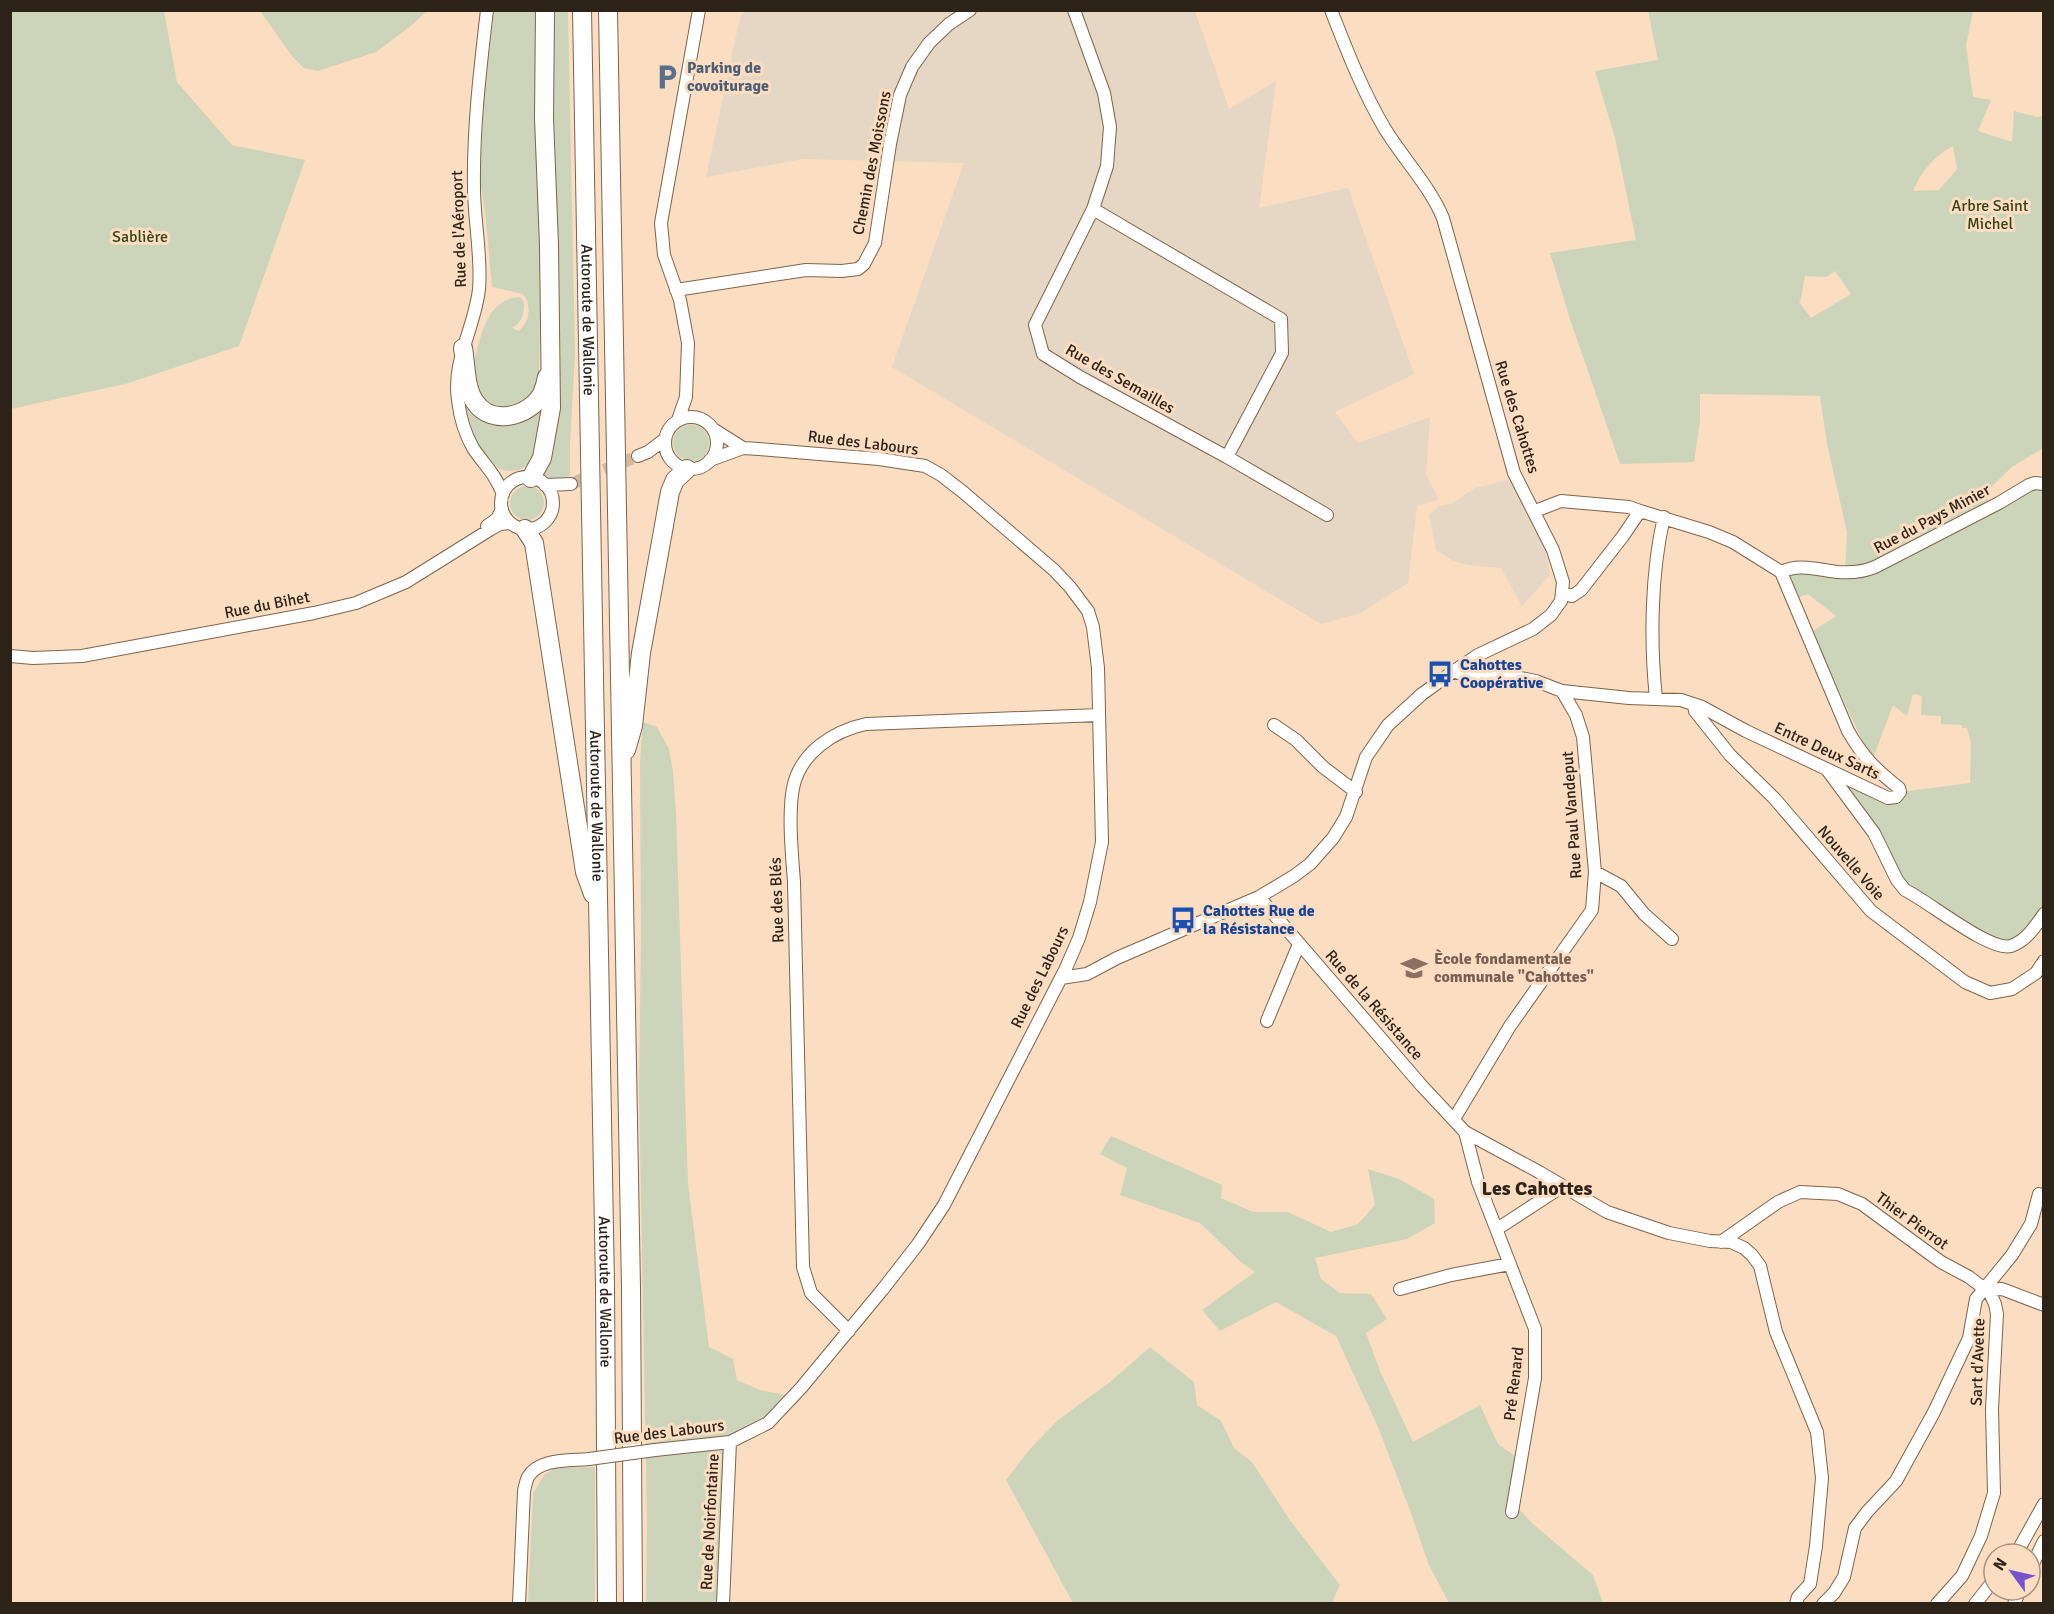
<svg xmlns="http://www.w3.org/2000/svg" width="2054" height="1614" viewBox="0 0 2054 1614" font-family="Signika,sans-serif">
<style>
.industrial{fill:#e5d7c4}
.green{fill:#ccd5ba;fill-rule:evenodd}
.lines{fill:none;stroke-linecap:round;stroke-linejoin:round}
.minor-tunnel{stroke:#d2b8a0;stroke-width:12;stroke-dasharray:12 6;stroke-linecap:butt}
.minor-casing{stroke:#7e644c;stroke-width:14}
.highway-casing{stroke:#7e644c;stroke-width:20}
.minor{stroke:#fff;stroke-width:12}
.highway{stroke:#fff;stroke-width:18}
.minor-bridge-casing{stroke:#7e644c;stroke-width:14;stroke-linecap:butt}
.minor-bridge{stroke:#fff;stroke-width:12}
.labels{text-anchor:middle;dominant-baseline:central;stroke-width:6;stroke-linejoin:round;paint-order:stroke}
.service-label{font-size:16px;font-weight:bold;fill:#4e5e75;stroke:#fbddc2;text-anchor:start}
.street-label{font-size:16px;fill:#2e2319;stroke:#fbddc2}
.park-label{font-size:16px;fill:#364212;stroke:#fbddc2}
.transit-label{font-size:16px;font-weight:bold;fill:#164399;stroke:#fbddc2;text-anchor:start}
.education-label{font-size:16px;font-weight:bold;fill:#785e54;stroke:#fbddc2;text-anchor:start}
.quarter-label{font-size:20px;font-weight:bold;fill:#2e2319;stroke:#fbddc2}
</style>
<rect width="100%" height="100%" fill="#fbddc2"/>
<!-- industrial -->
<path class="industrial" d="M746,11H1195L1229,109L1276,81L1259,208L1348,188L1414,374L1335,412L1358,443L1430,417L1426,475L1439,499L1417,506L1408,583L1361,613L1321,624L892,367L964,163L803,159L706,177L740,17Z
M1511,479L1546,549L1550,575L1522,606L1501,568L1468,565L1453,561L1436,550L1429,515L1439,506L1451,504L1475,488Z"/>
<!-- green -->
<path class="green" d="M10,11H164L177,82L232,145L305,160L239,346L129,383L11,409Z
M260,11H427L412,25L376,52L318,71L304,68L292,56Z
M494,11H537L541,240L539,382L537,392L520,408L486,407C482,399 473,387 472,378C471,370 475,358 477,350C483,327 491,298 520,297L524,302C524,314 523,321 512,328L519,331C530,320 532,306 523,294L492,287L486,220L480,179L484,99Z
M548,11H568L575,354L570,445V476L551,479L542,475Z
M1648,11H2012V12H1973L1966,45L1973,97L1991,100L1978,131L2012,142L2014,111L2037,117L2043,116V448L2012,467L1986,492L1990,507L2043,484L2044,914L2008,947L1914,894L1834,780L1888,798L1900,792L1970,783L1971,743L1967,728H1962V725L1941,724V716L1921,715L1922,696L1913,694L1907,716L1893,705L1872,761L1811,632L1836,616L1808,594L1797,598L1786,577L1789,571L1845,573L1847,532L1827,444L1820,396L1700,394V421L1694,462L1620,464L1570,319L1550,253L1636,240L1615,138L1595,71L1658,60ZM1953,146L1957,169L1939,190L1913,191C1922,171 1933,157 1953,146ZM1835,271L1851,294L1811,318L1799,302L1801,299L1805,276L1826,277Z
M464,397L482,416L544,402C541,415 538,451 531,461C527,468 518,471 511,471C481,471 468,420 464,397Z
M673 443a18 18 0 1 1 36 0a18 18 0 1 1-36 0Z
M510 503a17 17 0 1 1 34 0a17 17 0 1 1-34 0Z
M643,722L657,727L669,749L673,771L676,813L688,1184L709,1347L733,1359L737,1380L760,1390L802,1398L775,1425L724,1451L717,1603H646L647,1522L639,1088L641,937L640,762Z
M1111,1136L1222,1185L1221,1198L1253,1212H1288L1331,1232L1358,1224L1375,1205L1368,1169L1399,1179L1434,1199L1435,1223L1407,1239L1315,1258L1321,1279L1340,1293L1371,1294L1387,1319L1366,1333L1380,1371L1413,1442L1480,1405L1498,1444L1526,1464L1519,1491L1520,1510L1532,1523L1593,1575L1603,1603L1549,1602L1547,1604L1449,1603L1428,1563L1411,1513L1378,1427L1336,1336L1276,1302L1220,1331L1202,1310L1255,1272L1242,1263L1200,1223L1120,1195L1127,1168L1100,1154Z
M1150,1347L1194,1382L1197,1405L1221,1421L1234,1448L1252,1462L1289,1519L1340,1585L1333,1600L1334,1603H1073L1006,1480L1030,1449L1058,1420L1110,1382Z
M595,1467V1603H528L533,1494L544,1475L555,1468Z"/>
<g class="lines">
<!-- minor-tunnel -->
<path class="minor-tunnel" d="M571,484L638,456"/>
<!-- minor casing -->
<g class="minor-casing">
<path id="minor" d="M487,10C480,70 473,129 474,188C474,220 482,258 479,289C475,327 452,361 458,400C460,417 465,434 473,448C485,466 494,472 503,494
M1074,10L1104,93L1110,127L1107,166L1093,209L1035,325L1043,354L1080,377L1227,457L1282,353L1281,319L1093,209
M676,290L806,270L842,271L858,269L864,264L875,243L890,144L900,95L912,67L929,43L949,24L970,10
M665 443a26 26 0 1 1 52 0a26 26 0 1 1-52 0Z
M678,420L686,397L688,343L680,300L664,255L661,223L699,10
M713,429L743,448
M638,456L648,452L665,439
M1227,457L1327,515
M501 503a26 26 0 1 1 52 0a26 26 0 1 1-52 0Z
M545,485L571,484
M1535,511L1561,501L1629,507L1640,511
M487,526L497,519L502,509
M1781,572C1799,563 1819,570 1838,572C1851,573 1863,572 1875,567L1999,503L2029,485L2035,483L2044,484
M1562,593L1572,596L1581,590L1623,536L1640,511L1709,532L1733,542L1781,572
M10,656L33,658L82,656L314,613L356,603L406,582L491,529L500,524L510,523
M1454,671L1468,677L1510,676L1536,681L1562,691L1629,698L1681,700L1702,707L1746,731L1888,798L1896,797L1900,792L1899,788C1876,770 1863,757 1848,731L1781,572
M1656,698C1650,642 1651,572 1664,517
M1694,705L1695,711L1730,755L1774,798L1871,911L1965,982L1990,993L2012,989L2036,973L2044,961
M1274,725L1296,740L1323,767L1356,792
M1828,771L1874,833L1897,880L1905,890C1928,901 1990,952 2011,946C2026,941 2035,927 2044,914
M1595,872L1621,886L1644,914L1672,939
M1259,897L1422,1086L1465,1132L1539,1172L1607,1212L1669,1233L1710,1241L1731,1242L1744,1248L1752,1255L1760,1266L1776,1332L1817,1432L1822,1478L1816,1546L1810,1584L1798,1597L1796,1604
M1061,978L1087,974L1117,958L1259,897L1294,876L1310,864L1333,838L1346,817L1366,757L1388,725L1422,694L1454,671L1478,655L1533,629L1551,615L1561,601L1563,582L1553,550L1514,473L1443,218C1429,185 1404,160 1385,129C1363,92 1347,51 1331,10
M1267,1021L1299,944
M1454,1119L1510,1026L1592,910L1595,872L1583,737L1576,715L1562,691
M1465,1132L1478,1182L1535,1329V1378L1512,1512
M1497,1229L1563,1186
M1721,1242L1778,1202L1800,1192L1838,1194L1862,1204L1941,1262L1969,1277L1990,1293L1995,1304L1997,1314L1992,1409L1994,1493L1981,1536L1962,1576L1937,1604
M1400,1289L1451,1275L1510,1264
M1984,1290L2002,1289L2044,1305
M849,1331L811,1293L803,1267L794,882C792,855 788,815 793,788C800,753 833,731 866,724L1099,715
M655,1450L730,1442L768,1423L801,1388L883,1289L918,1244L944,1205L1066,968L1079,938L1090,902L1102,842L1098,668L1093,627L1088,611L1070,587L1054,570L963,492L941,475L925,466L879,459L759,449L743,448L710,460
M2016,1554L2044,1504
M2030,1570L2044,1541
M519,1604L524,1491C525,1487 526,1481 528,1477C539,1458 570,1461 589,1459
M723,1604L730,1442
M1823,1604L1834,1593L1844,1577L1855,1528L1867,1512L1896,1481L1934,1412L1969,1338L1976,1299L2012,1255L2031,1224L2039,1194
M1975,1604L1994,1580
M2014,1604L2020,1590"/>
</g>
<!-- highway casing -->
<g class="highway-casing">
<g id="highway">
<path id="s1" d="M582,10L605,1286L607,1604"/>
<path d="M608,10L631,1288L633,1604"/>
<path d="M463,348C466,365 465,388 475,402C491,426 529,417 542,394C544,389 546,383 547,377"/>
<path d="M531,478L542,458L551,408L549,245L544,118L545,10"/>
<path d="M525,529L534,543L585,872L593,894"/>
<path d="M626,750L633,726L641,653L670,492L675,480L687,469"/>
</g>
</g>
<!-- minor -->
<use href="#minor" class="minor"/>
<!-- highway -->
<use href="#highway" class="highway"/>
<!-- minor-bridge casing -->
<g class="minor-bridge-casing">
<path id="minor-bridge" d="M589,1459L655,1450"/>
</g>
<!-- minor-bridge -->
<use href="#minor-bridge" class="minor-bridge"/>
</g>
<!-- icons -->
<defs>
<g id="parking-bare" transform="scale(2.07)"><path d="M-3.5-5.5H1a3.5 3.5 0 0 1 0 7H-1V5.5H-3.5ZM-1-3.4V-.6H.8a1.4 1.4 0 0 0 0-2.8Z" fill="#5c6f8a" stroke="#fbddc2" stroke-width="2.5" paint-order="stroke"/></g>
<g id="bus-bare" transform="scale(2.07)"><path d="M-5-6H5V4H4V6H2V4H-2V6H-4V4H-5ZM-3.5-4V0h7V-4ZM-3.5 1.2v1.5H-2V1.2ZM2 1.2v1.5H3.5V1.2Z" fill="#1a4fb4" stroke="#fbddc2" stroke-width="2.5" paint-order="stroke"/></g>
<g id="school-bare" transform="scale(2.07)"><path d="M0-5L7-2L0 1L-7-2ZM-4 1L0 2.5L4 1V4Q0 6-4 4Z" fill="#8d6e63" stroke="#fbddc2" stroke-width="2.5" paint-order="stroke"/></g>
</defs>
<g fill-rule="evenodd">
<use href="#parking-bare" x="667" y="77"/>
<use href="#bus-bare" x="1440" y="674"/>
<use href="#bus-bare" x="1183" y="920"/>
<use href="#school-bare" x="1414" y="968"/>
</g>
<g class="labels">
<!-- service labels -->
<g class="service-label">
<text x="687" y="68">Parking de<tspan x="687" dy="18">covoiturage</tspan></text>
</g>
<!-- street labels -->
<g class="street-label">
<text transform="translate(872 163) rotate(-79)">Chemin des Moissons</text>
<text transform="translate(459 229) rotate(-92)">Rue de l'Aéroport</text>
<text stroke="none"><textPath href="#s1" startOffset="310">Autoroute de Wallonie</textPath></text>
<text transform="translate(1120 379) rotate(30)">Rue des Semailles</text>
<text transform="translate(1517 417) rotate(73)">Rue des Cahottes</text>
<text transform="translate(863 443) rotate(7)">Rue des Labours</text>
<text transform="translate(1932 519) rotate(-28)">Rue du Pays Minier</text>
<text transform="translate(267 605) rotate(-11)">Rue du Bihet</text>
<text transform="translate(1827 751) rotate(25)">Entre Deux Sarts</text>
<text stroke="none"><textPath href="#s1" startOffset="796">Autoroute de Wallonie</textPath></text>
<text transform="translate(1572 815) rotate(-94)">Rue Paul Vandeput</text>
<text transform="translate(1851 863) rotate(49)">Nouvelle Voie</text>
<text transform="translate(777 900) rotate(-92)">Rue des Blés</text>
<text transform="translate(1040 977) rotate(-64)">Rue des Labours</text>
<text transform="translate(1374 1005) rotate(49)">Rue de la Résistance</text>
<text transform="translate(1912 1221) rotate(36)">Thier Pierrot</text>
<text stroke="none"><textPath href="#s1" startOffset="1282">Autoroute de Wallonie</textPath></text>
<text transform="translate(1978 1362) rotate(-88)">Sart d'Avette</text>
<text transform="translate(1514 1384) rotate(-83)">Pré Renard</text>
<text transform="translate(669 1432) rotate(-7)">Rue des Labours</text>
<text transform="translate(710 1522) rotate(-87)">Rue de Noirfontaine</text>
</g>
<!-- park labels -->
<g class="park-label">
<text x="1990" y="206">Arbre Saint<tspan x="1990" dy="18">Michel</tspan></text>
<text x="140" y="237">Sablière</text>
</g>
<!-- transit labels -->
<g class="transit-label">
<text x="1460" y="665">Cahottes<tspan x="1460" dy="18">Coopérative</tspan></text>
<text x="1203" y="911">Cahottes Rue de<tspan x="1203" dy="18">la Résistance</tspan></text>
</g>
<!-- education labels -->
<g class="education-label">
<text x="1434" y="959">Ècole fondamentale<tspan x="1434" dy="18">communale "Cahottes"</tspan></text>
</g>
<!-- quarter labels -->
<g class="quarter-label">
<text x="1537" y="1188">Les Cahottes</text>
</g>
</g>
<!-- border -->
<rect width="2054" height="1614" fill="none" stroke="#2e2319" stroke-width="24"/>
<!-- north arrow -->
<g transform="translate(2012 1572) rotate(303)"><circle r="28" fill="#fbddc2" stroke="#a9937e" stroke-width="1.5"/>
<path d="M0-4.5L10 22L0 15L-10 22Z" fill="#7653cc"/>
<text y="-9" font-size="16" font-weight="bold" text-anchor="middle" fill="#2e2319">N</text>
</g>
</svg>
